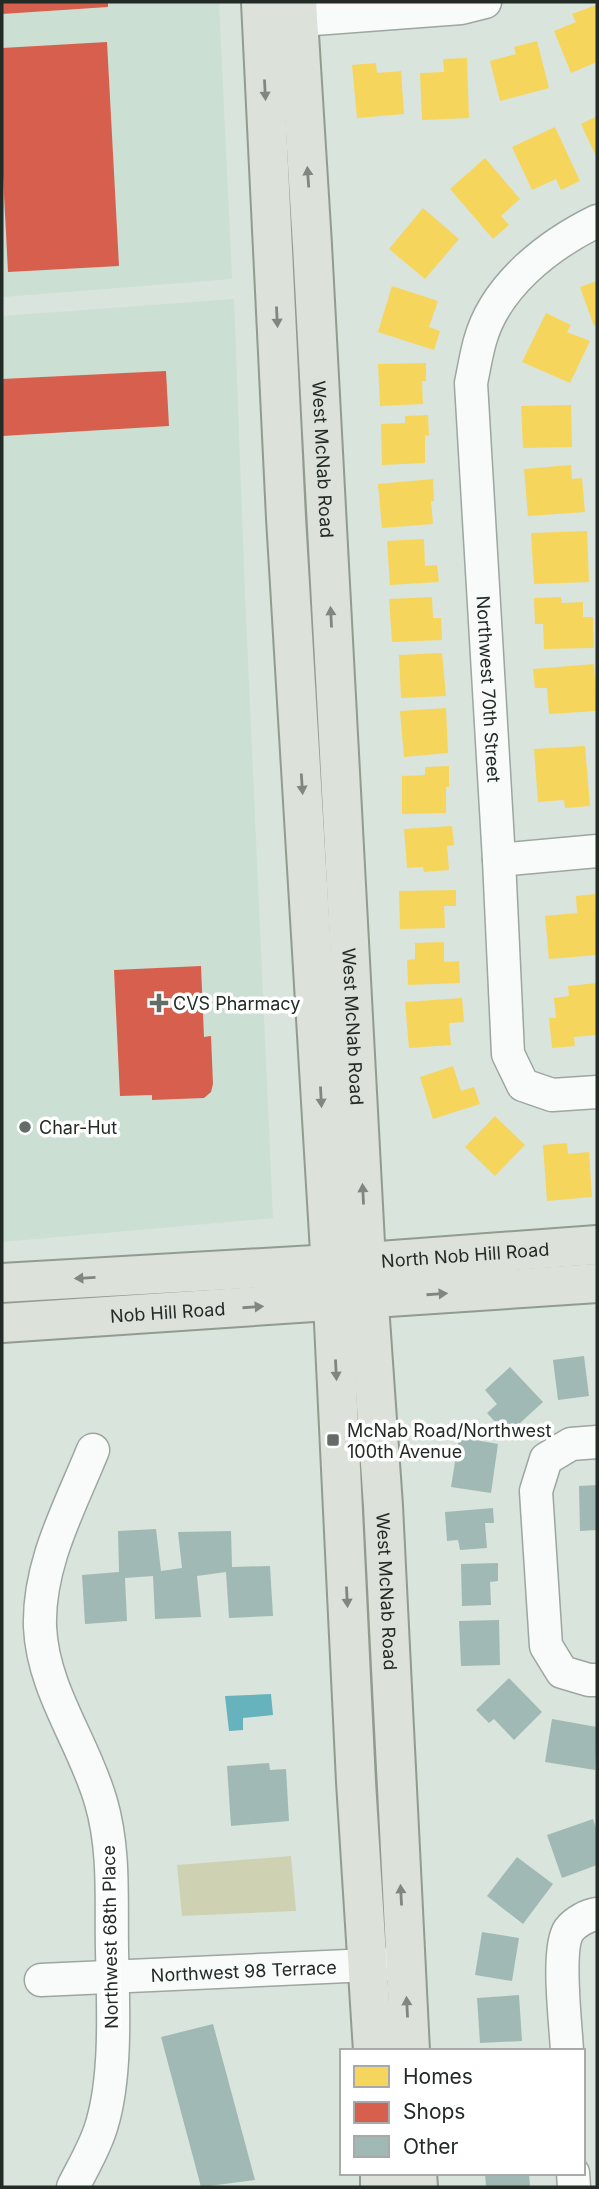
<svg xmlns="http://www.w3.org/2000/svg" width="599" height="2189" viewBox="0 0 599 2189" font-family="Inter,sans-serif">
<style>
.built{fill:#cbdfd2}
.green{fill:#cfd2b2}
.water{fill:#67b3bd}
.homes{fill:#f6d55c}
.shops{fill:#d6604d}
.building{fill:#a1b9b4}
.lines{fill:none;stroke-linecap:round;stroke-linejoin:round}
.minor-casing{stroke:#9da6a0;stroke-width:35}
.major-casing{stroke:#919c8e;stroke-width:42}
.minor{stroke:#f9fbfa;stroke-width:32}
.major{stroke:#dce1da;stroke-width:38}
.oneway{fill:#808680}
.poi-dot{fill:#636c66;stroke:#fff;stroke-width:2.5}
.labels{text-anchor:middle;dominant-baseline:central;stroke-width:7;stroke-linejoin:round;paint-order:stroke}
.street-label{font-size:18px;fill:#232b26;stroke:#fff}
.poi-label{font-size:18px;fill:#232b26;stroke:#fff;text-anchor:start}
</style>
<rect width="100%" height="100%" fill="#d9e4dd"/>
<!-- built -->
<path class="built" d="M2,2H219L232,279L2,297Z
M234,299L245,596L273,1218L2,1242V316Z"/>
<!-- green -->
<path class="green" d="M291,1856L296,1911L182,1916L177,1865Z"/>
<!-- water -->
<path class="water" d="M271,1694L273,1715L243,1718V1730L229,1731L225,1696Z"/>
<!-- homes -->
<path class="homes" d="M596,5L597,62L571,73L554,31L576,22L572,14Z
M537,41L549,88L500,101L490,61L516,54L514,47Z
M467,58L469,118L422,120L420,73L444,72L443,59Z
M376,63L377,73L401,71L404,114L357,118L352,65Z
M597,116V158L581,124Z
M555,127L580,181L561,190L556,179L532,190L512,147Z
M485,158L520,199L501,216L509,225L493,239L450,189Z
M423,208L459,239L425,279L389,249Z
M597,281V324L594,326L580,287Z
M392,286L438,301L429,327L440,331L434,350L378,332Z
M546,313L571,325L567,332L590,341L570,383L522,362Z
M426,363V381H422L423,404L380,406L378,364Z
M571,405L572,447L523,448L521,406Z
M428,415L429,436L425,435V463L382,465L381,424L405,423V416Z
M571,465L572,479L582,478L585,512L528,516L524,469Z
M433,479L434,501H431L433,524L382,528L378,484Z
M587,531L589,582L534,584L531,533Z
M424,539L425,566L437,565L439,582L390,585L387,541Z
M432,597L433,618H441L442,640L392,642L389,599Z
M561,597L562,603L583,602V617H593L594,648L544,649L543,624H535L534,598Z
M442,653L446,696L401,698L399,655Z
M594,664L597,711L549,714L547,688H535L533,669Z
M446,708L448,753L404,757L400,711Z
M585,746L590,806L565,808L564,800L538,802L534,749Z
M449,766V787H446V813L402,814V776L425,775V767Z
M452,826L454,845L447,846L449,870L424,872L423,867L407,868L404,829Z
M456,890V906H444L445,928L400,929L399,891Z
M595,894L597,955L549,959L545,916L577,913L576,896Z
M444,942V962L459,961L460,983L408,985L407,960L415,959V943Z
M597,983V1035L574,1037L575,1046L552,1048L549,1018H556L554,998L569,996L568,986Z
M462,998L464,1022L449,1023L451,1045L409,1048L405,1002Z
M453,1066L461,1091L474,1087L480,1104L433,1119L420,1077Z
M495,1116L525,1145L495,1176L465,1147Z
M567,1143L568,1154L589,1152L592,1197L547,1201L543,1145Z"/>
<!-- shops -->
<path class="shops" d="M2,2H108V7L2,14Z
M107,42L119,266L8,272L2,156V48Z
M166,371L169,426L2,436V379Z
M201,966L204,1037L211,1036L213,1084L211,1092L204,1098L152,1100V1095L120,1096L114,970Z"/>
<!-- building -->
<path class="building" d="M584,1356L589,1396L558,1400L553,1360Z
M510,1367L543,1402L507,1435L487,1413L497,1404L485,1390Z
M459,1437L498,1444L491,1493L451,1487Z
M597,1485V1530L580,1531L579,1486Z
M493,1508L494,1523H485L487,1548L460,1550L458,1540L447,1541L445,1512Z
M156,1529L161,1571L182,1568L178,1532L231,1531L232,1567L270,1566L273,1616L229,1618L226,1572L197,1576L201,1617L155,1619L153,1576L125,1578L127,1621L85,1624L82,1575L119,1572L118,1531Z
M498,1563V1581L490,1582L491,1605L462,1606L461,1564Z
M499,1620L500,1665L461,1666L459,1621Z
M509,1678L542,1712L514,1740L494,1719L489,1723L476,1710Z
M552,1719L597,1727L595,1770L545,1762Z
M269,1763L270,1770L286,1769L289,1821L231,1826L227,1766Z
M593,1819L597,1831V1865L562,1878L547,1835Z
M517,1857L553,1884L523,1924L487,1896Z
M482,1932L519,1938L512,1981L475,1975Z
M519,1995L522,2041L480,2043L477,1998Z
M213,2024L255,2180L201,2187L161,2037Z
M485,2173H529L530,2187H486Z"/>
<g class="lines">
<!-- minor casing -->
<g class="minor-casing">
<g id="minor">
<path d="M274,22L461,8L485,2"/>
<path id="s1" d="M597,221C548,245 495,286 480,341C476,355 474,369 471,383L499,860L508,1054L523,1085L552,1095L597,1092"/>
<path d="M499,860L597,851"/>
<path d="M597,1442L571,1444L546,1459L536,1491L546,1646L562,1672L589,1680H597"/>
<path id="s2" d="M41,1980L392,1964"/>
<path d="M567,2051C566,2026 556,1949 569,1930C575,1922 588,1915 597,1914"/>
<path d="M573,2173L574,2187"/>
<path d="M73,2187C83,2167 96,2146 102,2124C117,2074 113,2002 112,1950C111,1900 115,1850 101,1802C84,1742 43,1691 40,1627C38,1564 70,1507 93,1450"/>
</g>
</g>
<!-- major casing -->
<g class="major-casing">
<g id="major">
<path d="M261,2L286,518L333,1302L356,1782L373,2051"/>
<path id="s3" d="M297,2L312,245L366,1262L383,1506L410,2051"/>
<path id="s4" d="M2,1283L366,1262L597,1245"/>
<path id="s5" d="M2,1323L597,1283"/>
<path d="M380,2173V2187"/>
<path d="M417,2173L418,2187"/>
</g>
</g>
<!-- minor -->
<use href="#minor" class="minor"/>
<!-- major -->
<use href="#major" class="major"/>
</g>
<!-- one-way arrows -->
<defs><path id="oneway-solid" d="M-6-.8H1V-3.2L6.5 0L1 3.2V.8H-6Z" transform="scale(1.75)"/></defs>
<g class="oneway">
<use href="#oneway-solid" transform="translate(265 90) rotate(87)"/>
<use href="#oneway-solid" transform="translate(308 177) rotate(-94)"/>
<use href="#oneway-solid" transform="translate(277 317) rotate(87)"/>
<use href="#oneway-solid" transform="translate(331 617) rotate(-93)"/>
<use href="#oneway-solid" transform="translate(302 784) rotate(86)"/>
<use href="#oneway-solid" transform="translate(321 1097) rotate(87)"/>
<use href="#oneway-solid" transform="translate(363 1194) rotate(-93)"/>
<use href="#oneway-solid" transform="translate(85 1278) rotate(177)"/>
<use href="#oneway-solid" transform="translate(437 1294) rotate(-4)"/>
<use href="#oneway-solid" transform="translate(253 1307) rotate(-4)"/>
<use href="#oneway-solid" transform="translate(336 1370) rotate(87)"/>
<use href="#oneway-solid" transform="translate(347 1597) rotate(87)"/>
<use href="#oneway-solid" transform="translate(401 1895) rotate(-93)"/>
<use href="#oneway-solid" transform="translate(407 2007) rotate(-93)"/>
</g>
<!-- markers -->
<g class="poi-dot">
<path d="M155.5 992.5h7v7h7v7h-7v7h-7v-7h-7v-7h7z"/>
<circle cx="25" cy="1127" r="7"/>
<rect x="326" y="1433" width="14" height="14" rx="3.5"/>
</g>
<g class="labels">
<!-- street labels -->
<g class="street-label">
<text stroke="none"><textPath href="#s3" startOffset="458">West McNab Road</textPath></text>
<text stroke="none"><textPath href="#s1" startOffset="522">Northwest 70th Street</textPath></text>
<text stroke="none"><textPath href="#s3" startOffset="1026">West McNab Road</textPath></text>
<text stroke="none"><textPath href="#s4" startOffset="464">North Nob Hill Road</textPath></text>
<text stroke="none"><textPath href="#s5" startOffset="166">Nob Hill Road</textPath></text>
<text stroke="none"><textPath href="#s3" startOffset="1592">West McNab Road</textPath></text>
<text transform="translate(110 1937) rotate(-91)">Northwest 68th Place</text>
<text stroke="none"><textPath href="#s2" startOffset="203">Northwest 98 Terrace</textPath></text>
</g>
<!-- poi labels -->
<g class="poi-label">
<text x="173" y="1003">CVS Pharmacy</text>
<text x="39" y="1127">Char-Hut</text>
<text x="347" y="1430">McNab Road/Northwest<tspan x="347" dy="21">100th Avenue</tspan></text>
</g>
</g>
<!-- border -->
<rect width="599" height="2189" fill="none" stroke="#232b26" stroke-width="7"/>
<!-- legend -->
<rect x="340" y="2049" width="245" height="126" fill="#ffffff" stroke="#a7aaa8" stroke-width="2"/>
<rect x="354" y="2066" width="35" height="21" fill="#f6d55c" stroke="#a7aaa8" stroke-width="2"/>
<text x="403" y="2084" font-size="21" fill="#232b26">Homes</text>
<rect x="354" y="2102" width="35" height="21" fill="#d6604d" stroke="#a7aaa8" stroke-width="2"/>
<text x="403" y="2119" font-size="21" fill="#232b26">Shops</text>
<rect x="354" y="2136" width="35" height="21" fill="#a1b9b4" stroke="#a7aaa8" stroke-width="2"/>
<text x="403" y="2154" font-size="21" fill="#232b26">Other</text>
</svg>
